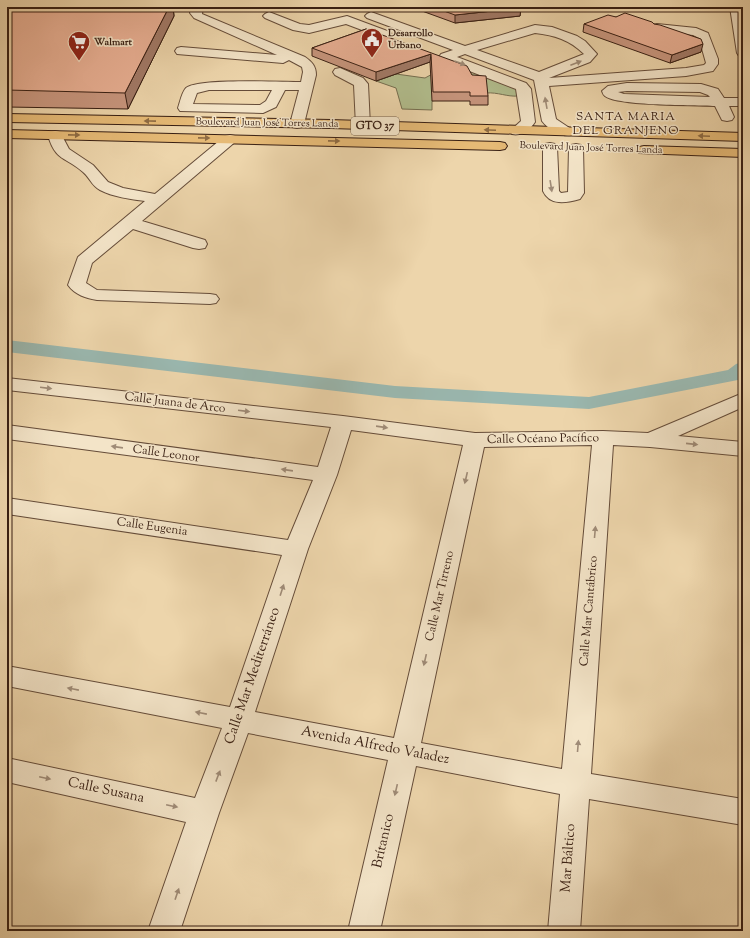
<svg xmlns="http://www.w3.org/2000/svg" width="750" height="938" viewBox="0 0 750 938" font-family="'Sorts Mill Goudy',serif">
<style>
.green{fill:#b2be8e;stroke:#756e50}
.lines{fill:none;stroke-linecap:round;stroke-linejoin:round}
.canal{fill:#9ab8b0;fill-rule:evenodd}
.minor-casing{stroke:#654c39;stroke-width:2}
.major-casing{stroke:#381f13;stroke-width:2}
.minor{fill:#f3e4c8;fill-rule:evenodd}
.major{fill:#e6ba76;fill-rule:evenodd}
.wall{fill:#c8967e;stroke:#381f13}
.shaded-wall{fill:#a27a67;stroke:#381f13}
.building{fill:#e8af93;stroke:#381f13}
.oneway{fill:#9f8b77}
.oneway2{fill:#8f6c44}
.labels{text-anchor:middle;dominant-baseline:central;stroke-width:3;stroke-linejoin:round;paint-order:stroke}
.far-poi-label{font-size:10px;font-weight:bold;fill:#381f13;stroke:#f3e4c8;text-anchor:start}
.far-street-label{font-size:10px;fill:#381f13;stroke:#f3e4c8}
.shield{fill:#f3e4c8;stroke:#705a49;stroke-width:1}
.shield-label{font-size:11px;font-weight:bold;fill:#381f13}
.far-quarter-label{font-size:12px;letter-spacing:1px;fill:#381f13;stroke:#f3e4c8}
.street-label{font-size:12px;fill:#381f13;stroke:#f3e4c8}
.near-street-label{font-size:14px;fill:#381f13;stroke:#f3e4c8}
</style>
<rect width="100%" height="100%" fill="#edd5ab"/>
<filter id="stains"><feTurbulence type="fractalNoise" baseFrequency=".005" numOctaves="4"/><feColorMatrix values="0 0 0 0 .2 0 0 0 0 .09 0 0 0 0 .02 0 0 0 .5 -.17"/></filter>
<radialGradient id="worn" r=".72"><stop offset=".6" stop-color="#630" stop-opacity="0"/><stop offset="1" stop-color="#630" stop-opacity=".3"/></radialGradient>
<!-- green -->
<path class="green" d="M449,61L516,84L518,96C507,97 498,92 486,93C469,93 450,98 432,101V110L402,109L396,88L376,81L396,74L425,78L436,72Z"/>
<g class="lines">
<!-- canal -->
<path class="canal" d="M7,340L395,386L589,397L728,370L736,364L743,362V379L589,409L395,398L7,352Z"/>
<!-- minor casing -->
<g class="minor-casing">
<path id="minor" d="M191,7H203L202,14L305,57C312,62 316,66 316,75L304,124L302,127L297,128L292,127L290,124L299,90H285L276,107L263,113L180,111L178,108C180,102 182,92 186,88C197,78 282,82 301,82L303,72L302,67L289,60L283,63L177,54L175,51L177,48L181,47L277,55L194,18L190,13ZM209,90H272L266,101L260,105L193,104L197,93Z
M730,7H742L743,57L739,56L737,53Z
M269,12L300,24L309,25L347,16L390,32L392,35L390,38L386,39L346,24L309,33L293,30L265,18L263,16L265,14Z
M371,12L465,46L535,25L552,27L577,36L585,41L597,54L590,62L549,78L686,68L704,65L706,63L699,38L693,35L653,31L651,28L653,25L657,24L696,28L708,33L718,59V64L713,71L686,76L549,86L556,119L571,129L573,132L571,135C561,137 548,129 542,121L534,80L465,54L457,57L526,83L531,89L535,122C530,130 521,136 512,134L510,131L521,121L516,89L441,60L439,57L441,54L453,50L367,18L365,16L367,14ZM535,33C554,35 570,40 584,54L539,72L477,50Z
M340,68L363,78L368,84L370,126L368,129L363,130L358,129L356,126L354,85L335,75L333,72L335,69Z
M627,83L701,84L718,89L724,98H743V106H729L734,117L732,120L727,121L722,120L715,106C696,105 617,106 605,96C603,95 603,93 602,91L608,86ZM627,91L700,92L708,95L710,97L624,94L618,92Z
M55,131L60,132L69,149L93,165L108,182L123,188L155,194L225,136L230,135L235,136L237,139L235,142L142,221L205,240L207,244L205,248L199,249L193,248L133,229L92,263L86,283L97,290L210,294L216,295L219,299L216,303L210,304L97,300C86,298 75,295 68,285L78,257L145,201C130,199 114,197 100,190C92,186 90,178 83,172C66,157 55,161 48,135L50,132Z
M550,143L555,144L557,147L559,191L561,193L568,192L569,148L571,145L576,144L581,145L583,148L584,193L580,199C566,203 550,206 543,191V147L545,144Z
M7,378L343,416L475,433L603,431L648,433L743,393V407L678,436L743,442V456L650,447L613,445L591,774L743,799V825L589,799L580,931H548L560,794L416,766L380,931H348L388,760L248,733L219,813L180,931H148L186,822L7,782V758L195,798L222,728L7,686V666L230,707L282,555L7,514V498L288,540L313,480L7,439V425L318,467L331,427L7,390ZM351,430L463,445L394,738L255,712L308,549L337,475ZM592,445L562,769L421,743L484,447Z"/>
</g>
<!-- major casing -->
<g class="major-casing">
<path id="major" d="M7,114L331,120L743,133V141L331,128L7,122Z
M7,130L500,142L505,143L507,146L505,149L500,150L7,138Z
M644,146L743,149V157L639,153L637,150L639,147Z"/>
</g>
<!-- minor -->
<use href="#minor" class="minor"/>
<!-- major -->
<use href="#major" class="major"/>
</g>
<!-- wall -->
<path class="wall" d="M7,7H173L174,16L128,109L7,107Z
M411,7H521L520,16L455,23Z
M616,17L654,24L701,52L670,63L583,32L584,24Z
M366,29L472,75L488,96V105H470V101H432L430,62L376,81L312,56V48Z"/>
<!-- shaded-wall -->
<path class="shaded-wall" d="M169,7H173L174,16L128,109L125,93Z
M521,8L520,16L455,23V15Z
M703,44L701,52L670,63L672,55Z
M431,54L430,62L376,81V72Z"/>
<!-- building -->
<path class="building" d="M7,7H169L125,93L7,90Z
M433,7H521V8L455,15Z
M625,13L652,22L654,24L660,25L701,39L703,44L672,55L584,24L608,15L616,17Z
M366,29L467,66L472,75L486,76L488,96H470V92H433L431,54L376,72L312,48Z"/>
<!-- one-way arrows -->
<defs><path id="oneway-solid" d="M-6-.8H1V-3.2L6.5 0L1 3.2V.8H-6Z"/></defs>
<g class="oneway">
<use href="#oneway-solid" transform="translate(460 63) rotate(20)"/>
<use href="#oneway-solid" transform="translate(576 63) rotate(-21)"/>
<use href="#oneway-solid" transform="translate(546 103) rotate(-100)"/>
<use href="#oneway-solid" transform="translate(551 186) rotate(81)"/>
<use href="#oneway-solid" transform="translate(46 388) rotate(7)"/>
<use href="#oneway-solid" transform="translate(244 411) rotate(7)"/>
<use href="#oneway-solid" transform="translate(382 427) rotate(8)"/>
<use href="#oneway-solid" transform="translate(692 444) rotate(6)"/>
<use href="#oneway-solid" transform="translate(117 447) rotate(-172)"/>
<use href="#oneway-solid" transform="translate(287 470) rotate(-172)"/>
<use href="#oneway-solid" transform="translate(466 478) rotate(103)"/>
<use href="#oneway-solid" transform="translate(595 532) rotate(-85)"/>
<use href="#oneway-solid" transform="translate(282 590) rotate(-72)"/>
<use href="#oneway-solid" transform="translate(425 660) rotate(103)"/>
<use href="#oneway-solid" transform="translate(73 689) rotate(-169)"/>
<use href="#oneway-solid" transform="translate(201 713) rotate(-169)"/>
<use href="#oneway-solid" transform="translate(578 746) rotate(-85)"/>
<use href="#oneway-solid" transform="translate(218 776) rotate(-69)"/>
<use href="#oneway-solid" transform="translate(45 778) rotate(12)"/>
<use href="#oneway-solid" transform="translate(396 790) rotate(103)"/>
<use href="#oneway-solid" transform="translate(172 806) rotate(12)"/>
<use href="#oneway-solid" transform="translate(177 894) rotate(-71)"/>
</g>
<g class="oneway2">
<use href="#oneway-solid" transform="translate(150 121) rotate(-179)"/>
<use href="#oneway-solid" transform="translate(490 130) rotate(-178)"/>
<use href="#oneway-solid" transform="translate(74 135) rotate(1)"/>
<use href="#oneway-solid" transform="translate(704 136) rotate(-178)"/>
<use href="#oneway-solid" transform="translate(204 138) rotate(1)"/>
<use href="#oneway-solid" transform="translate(334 141) rotate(1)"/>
</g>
<!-- icons -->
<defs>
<g id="civic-pin" transform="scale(1.15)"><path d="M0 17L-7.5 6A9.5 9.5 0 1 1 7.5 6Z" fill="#8f2418" stroke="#f3e4c8"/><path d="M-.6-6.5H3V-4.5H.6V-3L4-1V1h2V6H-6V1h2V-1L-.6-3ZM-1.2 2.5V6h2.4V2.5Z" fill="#fff"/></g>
<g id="supermarket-pin" transform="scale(1.15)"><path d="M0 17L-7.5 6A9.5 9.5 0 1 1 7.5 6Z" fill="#8f2418" stroke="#f3e4c8"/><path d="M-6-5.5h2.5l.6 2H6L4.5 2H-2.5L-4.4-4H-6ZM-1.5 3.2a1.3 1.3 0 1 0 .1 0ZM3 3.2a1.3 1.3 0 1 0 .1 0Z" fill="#fff"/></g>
</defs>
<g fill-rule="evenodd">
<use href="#civic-pin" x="372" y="39"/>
<use href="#supermarket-pin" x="79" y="42"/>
</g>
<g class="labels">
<!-- far-poi labels -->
<g class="far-poi-label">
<text x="388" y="33">Desarrollo<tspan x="388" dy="12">Urbano</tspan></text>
<text x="94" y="42">Walmart</text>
</g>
<!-- far-street labels -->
<g class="far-street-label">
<text transform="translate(267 123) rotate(1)">Boulevard Juan José Torres Landa</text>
<text transform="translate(591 148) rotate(2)">Boulevard Juan José Torres Landa</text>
</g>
<!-- shield labels -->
<rect class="shield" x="351" y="117" width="48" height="18" rx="3"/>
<g class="shield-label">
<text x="375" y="126">GTO 37</text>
</g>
<!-- far-quarter labels -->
<g class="far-quarter-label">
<text x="626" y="117">SANTA MARIA<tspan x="626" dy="14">DEL GRANJENO</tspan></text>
</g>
<!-- street labels -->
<g class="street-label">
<text transform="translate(175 403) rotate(7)">Calle Juana de Arco</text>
<text transform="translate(543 439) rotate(-1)">Calle Océano Pacífico</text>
<text transform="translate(166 454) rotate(8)">Calle Leonor</text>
<text transform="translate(152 527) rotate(8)">Calle Eugenia</text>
<text transform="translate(440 596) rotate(-77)">Calle Mar Tirreno</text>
<text transform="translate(589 611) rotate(-85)">Calle Mar Cantábrico</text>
</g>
<!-- near-street labels -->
<g class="near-street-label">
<text transform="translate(253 676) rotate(-71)">Calle Mar Mediterráneo</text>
<text transform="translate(375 746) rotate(11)">Avenida Alfredo Valadez</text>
<text transform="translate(106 791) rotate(12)">Calle Susana</text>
<text transform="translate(384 841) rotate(-77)">Brítanico</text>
<text transform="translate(569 858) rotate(-86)">Mar Báltico</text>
</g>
</g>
<!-- margin -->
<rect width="750" height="938" fill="none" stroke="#edd5ab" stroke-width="24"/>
<rect x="8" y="8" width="734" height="922" fill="none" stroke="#381f13" stroke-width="2"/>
<rect x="12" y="12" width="726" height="914" fill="none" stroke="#381f13"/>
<rect width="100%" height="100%" filter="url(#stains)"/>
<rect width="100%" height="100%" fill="url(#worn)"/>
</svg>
